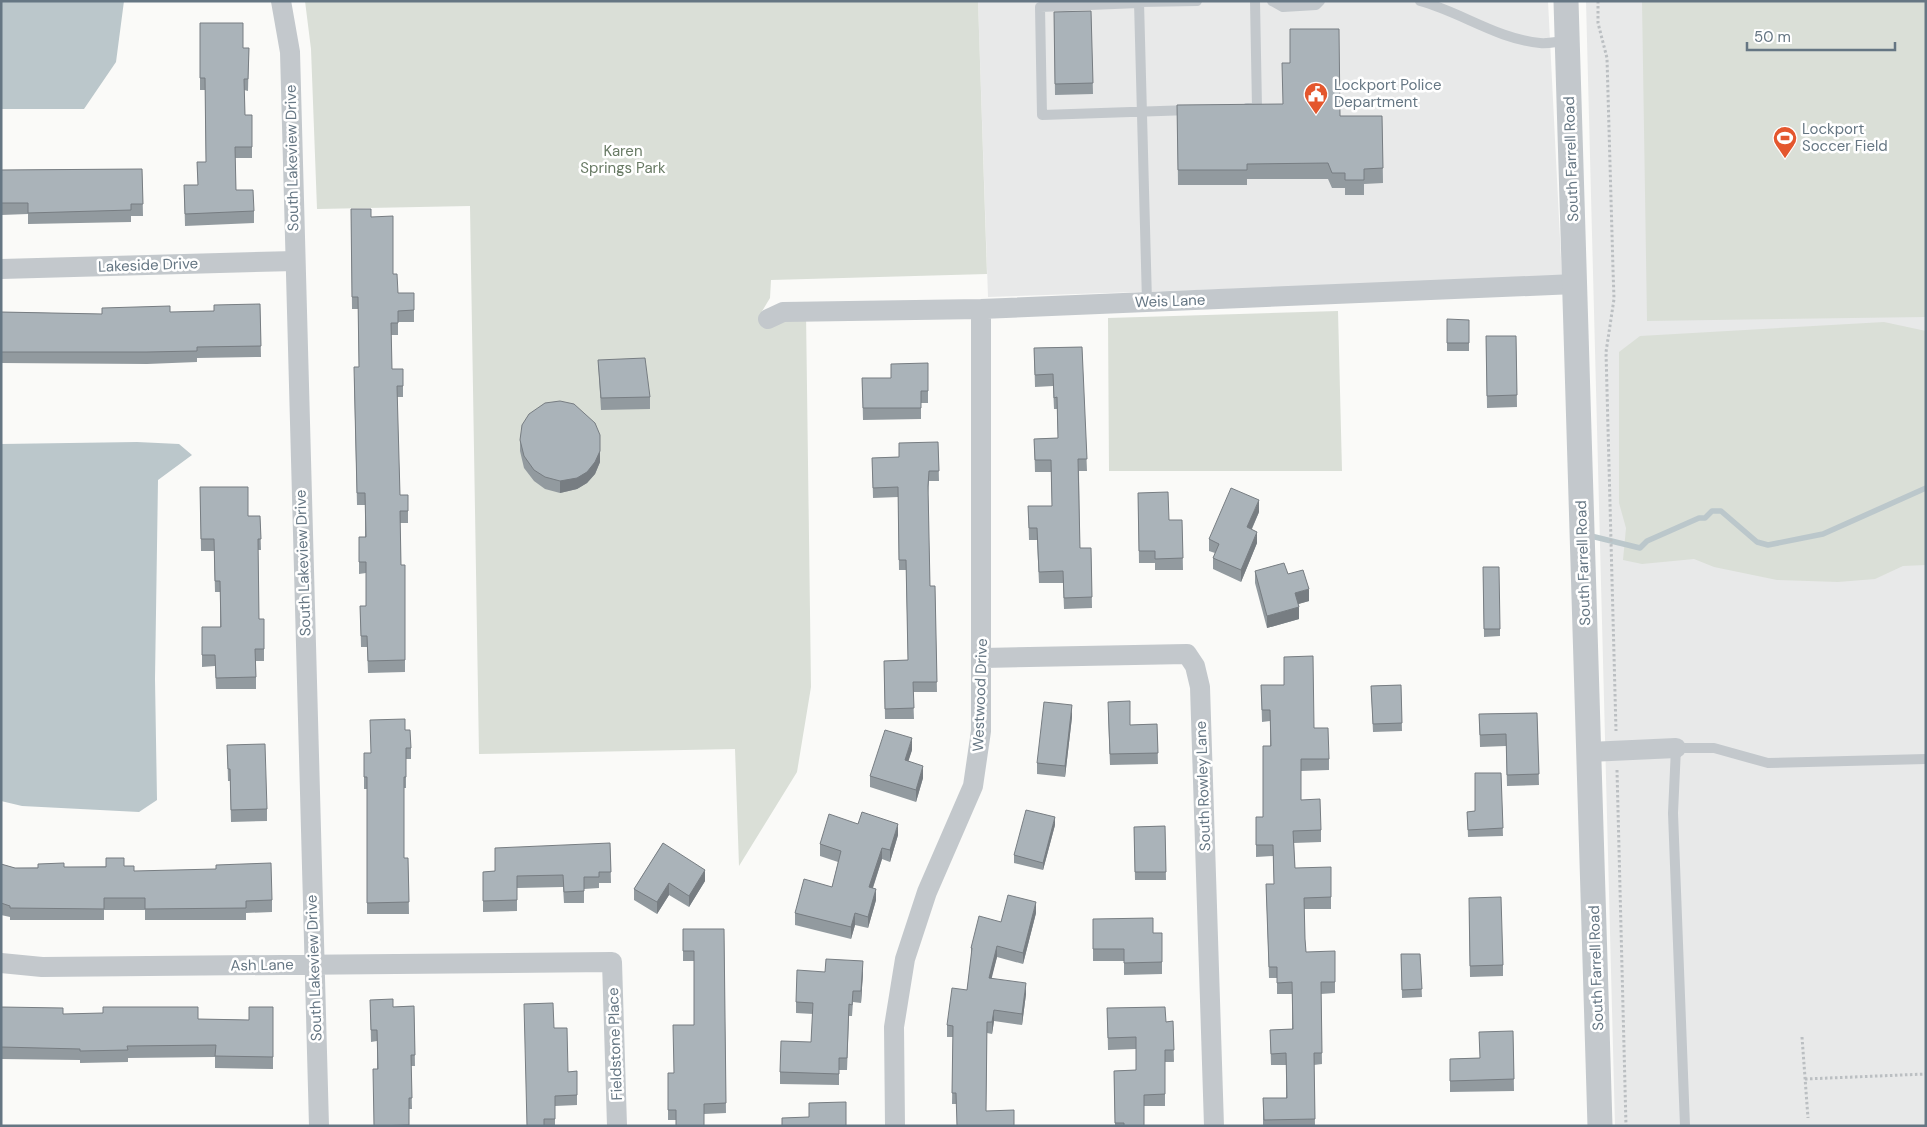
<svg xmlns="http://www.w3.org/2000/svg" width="1927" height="1127" viewBox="0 0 1927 1127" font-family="'DM Sans',sans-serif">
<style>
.built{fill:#e8e9e9}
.green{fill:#dadfd7}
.water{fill:#bbc7cb}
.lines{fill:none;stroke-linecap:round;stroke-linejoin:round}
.stream{stroke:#bbc7cb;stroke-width:5.5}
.path{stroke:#bbbfc2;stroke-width:3;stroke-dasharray:2.5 2.5;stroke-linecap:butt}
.service{stroke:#c3c8cc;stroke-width:10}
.minor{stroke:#c3c8cc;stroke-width:20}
.tertiary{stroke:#c3c8cc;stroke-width:25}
.wall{fill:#929a9f}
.shaded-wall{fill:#777d82}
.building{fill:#aab3b9;stroke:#777d82}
.labels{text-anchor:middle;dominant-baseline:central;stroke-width:5;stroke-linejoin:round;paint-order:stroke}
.poi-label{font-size:15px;fill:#657683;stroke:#fff;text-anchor:start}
.park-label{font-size:15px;fill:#687a64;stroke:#fff}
.street-label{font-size:15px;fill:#657683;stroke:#fff}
</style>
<rect width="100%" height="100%" fill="#fafaf8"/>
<!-- built -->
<path class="built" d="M978,1H1548L1562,278L988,297Z
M1586,1H1926V1126H1615Z"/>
<!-- green -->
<path class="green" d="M305,1H978L987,274L771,280L770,298L761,313L806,312L811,687L797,772L739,866L735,749L479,754L470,206L317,209L311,49Z
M1642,1H1926V317L1647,321Z
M1338,311L1342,471H1109L1108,318Z
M1884,322L1926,331V565L1903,566L1875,579L1838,582L1777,580L1714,567L1694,559L1642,564L1623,560L1626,528L1619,503V352L1640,336Z"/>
<!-- water -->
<path class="water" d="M1,1H124L116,62L84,109H1Z
M137,442L179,444L192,455L158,480L155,679L157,800L139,812L22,806L1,801V444Z"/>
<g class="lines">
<!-- stream -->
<path class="stream" d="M1591,536L1640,548L1647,541L1699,518H1705L1712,511H1721L1757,542L1768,545L1823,534L1926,488"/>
<!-- path -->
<path class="path" d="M1598,1V23L1607,58L1613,269L1614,299L1606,352L1616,731
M1617,770L1626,1126
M1802,1037L1808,1118
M1805,1079L1926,1074"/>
<!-- service -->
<path class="service" d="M1272,1L1283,7L1316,5L1320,1
M1420,1C1461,12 1497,39 1540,43C1549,44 1559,41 1567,41
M1139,3L1040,7L1042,115L1190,110
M1247,108H1257L1255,1
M1147,302L1139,2L1197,1
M1685,1126L1673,813L1676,748H1714L1768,763L1926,759"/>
<!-- minor -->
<path class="minor" d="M281,1L290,52L319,1126
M1,269L295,261
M768,319L783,312L981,309L1575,284
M983,658L1187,654L1195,666L1200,687L1214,1126
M1589,752L1676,748
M1,963L42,967L612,962L617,1126
M895,1126L894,1027L905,959L927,892L973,786L981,731V309"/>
<!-- tertiary -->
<path class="tertiary" d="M1566,1L1600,1126"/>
</g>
<!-- wall -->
<path class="wall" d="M1091,11L1093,94L1055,95L1054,12Z
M200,23L243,48H249L248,91L244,90L245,115H252V158H235L236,190L254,211V223L185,226L184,185H198L197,162H206L205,90H200Z
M1177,105L1340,116H1382L1383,183L1364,184V195H1345V188H1332L1328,179H1247V185H1178Z
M142,169L143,216H131V222L28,224V214L1,215V170Z
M351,209L371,217L393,274L398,293H414V322H398V335H391L392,369H403V397H397L400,495H408V523H400L401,565H405V672L368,673L367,647H361L360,606H366V573L359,574V549L365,537V505H357L354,379L359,367L358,309H352Z
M260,304L261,357L197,358V362L147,364L1,363V312L102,314L214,311Z
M1469,320V351H1447V343Z
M1486,336H1516L1517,407L1487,408Z
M1082,347L1087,471H1079L1080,548H1091L1092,608L1064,609L1063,583H1039L1037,540H1029L1028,506H1052L1051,472H1035L1034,439L1058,438L1057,409H1054L1053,386L1035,387L1034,348Z
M598,360L650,397V409L601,410Z
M928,363V403H921V419L863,420L862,378H891Z
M520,440L600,462L595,474L587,483L577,489L560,493L545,489L534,481L524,468L520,451Z
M938,442L939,481H929L928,494L930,586H935L937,692H913L914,719H885L884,661L908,660L906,570H899L898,497L873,498L872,458L899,457Z
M200,487L248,516H260L261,550H258L259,619H264V661H256V689H216L215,666L202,667V627H220V592H215L214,551H201Z
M1138,493L1169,520H1182L1183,570H1155V563H1139Z
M1259,512L1252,529L1257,543L1241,582L1213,569V558L1215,553L1209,551V539Z
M1483,567L1500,629V636L1484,637Z
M1255,571L1288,574L1309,601L1298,604L1299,619L1267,628L1255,583Z
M1261,685L1314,728L1329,759V770L1301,771V800L1321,830V842L1294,843L1295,868L1331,897V909H1304L1305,939L1306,952L1335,982V993L1321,994L1322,1064L1314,1065L1315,1126H1263V1098H1286V1065H1271L1270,1030L1292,1029V994H1277V978H1269L1266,884H1274L1273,856L1256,857V817H1263L1270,746V721L1262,722Z
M1401,685L1402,731L1373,732L1371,686Z
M1108,713L1130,725L1157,724L1158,764L1110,765Z
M1537,713L1539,785L1507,786L1506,746L1480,747L1479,714Z
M1072,717L1065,777L1037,774V763Z
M405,730L411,748V759H406V788H404V858H408L409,914H367V789H364V753H371Z
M227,745L267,809V821L231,822L230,781H228Z
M912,750L908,761L923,778L916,802L870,787V776Z
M1501,773L1503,836L1468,837L1467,812L1475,811Z
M858,824L898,835L890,862L882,859L873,888L876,900L868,928L855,925L851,939L795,925V913L832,887L838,862L820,856V844Z
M1055,825L1043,870L1014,863V855Z
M1165,826L1166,880H1135L1134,827Z
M610,843L611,883H599V888L584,889V903H564L563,887L517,888V911L483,912V872L495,871Z
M663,843L705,881L689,907L669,895L657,914L634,900V889Z
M1,864L15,868L124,866L134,871L272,900V912L246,913V920H145V910H104V920H10V917L1,915Z
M1469,910L1503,965V976L1470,977Z
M1036,913L1023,964L997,957L991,978L1026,994L1022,1025L994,1021L992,1034L987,1033L986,1111L1014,1126L956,1104H952L953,1037H947V1025L967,990L971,959V948L1001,922Z
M1093,919L1153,933H1162V974L1124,975V961H1093Z
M683,929H724L726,1113L704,1114L676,1120H668V1073H674L694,1025V961H683Z
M1401,954H1420L1422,997L1402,998Z
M825,972H863L861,1003L853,1002L852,1016H849L847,1070H839V1085L780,1084V1072L811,1042L813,1014L796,1013V1002Z
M370,1000L393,1007L414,1006L415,1066H411L412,1109H409V1126H374L377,1069V1041L371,1042Z
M1,1007L63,1014L198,1019L249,1020L273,1007V1069L215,1068V1057L128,1058V1062L80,1063V1060L1,1059Z
M1107,1008L1166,1022L1173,1021L1174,1062H1165V1106H1144V1126H1115L1114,1071L1136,1070V1049L1108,1050Z
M554,1028L568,1072L577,1071V1105L555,1106V1126H527Z
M1513,1031L1514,1091L1450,1092V1059L1480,1058Z"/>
<!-- shaded-wall -->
<path class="shaded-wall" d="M600,451V462L595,474L587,483L577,489L560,493V481Z
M1259,500V512L1247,539V527Z
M1257,532V543L1241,582V570Z
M1309,589V601L1295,605V593Z
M1299,607V619L1267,628V616Z
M1072,705V717L1065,777V766Z
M912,738V750L905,772V760Z
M923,766V778L916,802V790Z
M1055,817V825L1043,870V863Z
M898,824V835L890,862V850Z
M882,848V859L869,899V887Z
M705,870V881L689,907V896Z
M669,883V895L657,914V902Z
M876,889V900L868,928V917Z
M1036,902V913L1023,964V953Z
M855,913V925L851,939V927Z
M997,946V957L989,989V978Z
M863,961V972L861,1003V991Z
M1026,983V994L1022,1025V1014Z
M994,1010V1021L992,1034V1022Z"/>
<!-- building -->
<path class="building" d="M1091,11L1093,83L1055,84L1054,12Z
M200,23H243V48H249L248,79H244L245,115H252V147H235L236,190H253L254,211L185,214L184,185H198L197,162H206L205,78H200Z
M1290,29H1339L1340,116H1382L1383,168L1364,169V180H1345V173H1332L1328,163L1247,164V170H1178L1177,105L1283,104L1282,63H1290Z
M142,169L143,204H131V210L28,213V203H1V170Z
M351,209H371V217L393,216V274H397L398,293H414V310L398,311V323H391L392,369H403V386H397L400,495H408V511H400L401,565H405V660L368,661L367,636H361L360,606H366V562H359V537H366L365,493H357L354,367H359L358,297H352Z
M260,304L261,346L197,347V351L147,352H1V312L102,314V308L170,306V312L214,311V305Z
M1447,319L1469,320V343H1447Z
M1486,336H1516L1517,395L1487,396Z
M1082,347L1087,459H1078L1080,548H1091L1092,597L1064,598L1063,571L1039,572L1037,528H1029L1028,506H1052L1051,460H1035L1034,439L1058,438L1057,397L1054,398L1053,374L1035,375L1034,348Z
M645,358L650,397L601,398L598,360Z
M928,363V391H921V408H863L862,378H891V364Z
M560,401L574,404L595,423L600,435V451L595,462L587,472L577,478L560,481L545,477L534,470L524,456L520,440L522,425L529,414L545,403Z
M938,442L939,471H929L928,486L930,586H935L937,682H913L914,708L885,709L884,661L908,660L906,560H899L898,487L873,488L872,458L899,457V443Z
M200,487H248V516H260L261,539H258L259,619H264V649H255L256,677L216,678L215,655H202V627H221L220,581H215L214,539H201Z
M1231,488L1259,500L1247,527L1257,532L1241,570L1213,558L1219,544L1209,539Z
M1168,492L1169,520H1182L1183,558L1155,559V551H1139L1138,493Z
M1284,563L1288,574L1303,570L1309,589L1295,593L1299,607L1267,616L1255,571Z
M1483,567H1499L1500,629H1484Z
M1313,656L1314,728H1328L1329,759H1301V800L1320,799L1321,830L1293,831L1295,868L1331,867V897L1304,898L1305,939L1306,952L1335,951V982H1321L1322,1053H1314L1315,1119L1264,1120L1263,1098H1287L1286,1053L1271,1054L1270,1030L1293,1029L1292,982L1277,983V967H1269L1266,884H1274L1273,845H1256V817H1263V746H1271L1270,710H1262L1261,685H1284V657Z
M1401,685L1402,723L1373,724L1371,686Z
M1130,701V725L1157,724L1158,753L1110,754L1108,702Z
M1044,702L1072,705L1065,766L1037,763Z
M1537,713L1539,774L1507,775L1506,734L1480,735L1479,714Z
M405,719V730H410L411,748H406V777H404V858H408L409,902L367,903V777H364V753H371L370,720Z
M885,730L912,738L905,760L923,766L916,790L870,776Z
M265,744L267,809L231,810L230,769H228L227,745Z
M1475,773H1501L1503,828L1468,830L1467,812L1475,811Z
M1026,810L1055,817L1043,863L1014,855Z
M862,812L898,824L890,850L882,848L869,887L876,889L868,917L855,913L851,927L795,913L804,879L832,887L841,851L820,844L829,814L858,824Z
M1165,826L1166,872H1135L1134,827Z
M610,843L611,872H599V877H584V891L564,892L563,875L517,876V900L483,901V872L495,871V848Z
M663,843L705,870L689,896L669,883L657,902L634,889Z
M106,858H124V866H134V871L216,869V865L271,863L272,900L246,901V908L145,909V898H104V909L10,908V906L1,903V864L15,868H38V864L64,863V867H106Z
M1008,895L1036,902L1023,953L997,946L989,978L1026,983L1022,1014L994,1010L992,1022H987L986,1111L1014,1110V1126H957L956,1093H952L953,1026L947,1025L952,988L967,990L972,948H971L979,916L1001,922Z
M1501,897L1503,965L1470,966L1469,898Z
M1153,918V933H1162V962L1124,963V949H1093V919Z
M683,929H724L726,1103L704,1104V1126H676V1110H668V1073H674L673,1025H694V951H683Z
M1401,954H1420L1422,989L1402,990Z
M826,959L863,961L861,991H853L852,1005L849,1004L847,1058H839V1074L780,1072L781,1041L811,1042L813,1003L796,1002L797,970L825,972Z
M393,999V1007L414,1006L415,1055H411L412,1098H409V1125L374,1126L373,1069H378L377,1030H371L370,1000Z
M553,1003L554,1028H567L568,1072L577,1071V1095L555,1096V1119H544V1126H527L524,1004Z
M1,1007L63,1008V1014L103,1013V1007H198V1019L249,1020V1007H273V1057L215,1056L216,1045L127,1046L128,1050L80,1051V1049L1,1047Z
M1165,1007L1166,1022L1173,1021L1174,1050H1165V1094L1144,1095V1126H1124V1123H1115L1114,1071L1136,1070V1037L1108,1038L1107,1008Z
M1513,1031L1514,1079L1450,1081V1059L1480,1058L1479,1032Z
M846,1102V1126H782V1118L809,1117V1103Z"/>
<!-- icons -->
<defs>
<g id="civic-pin" transform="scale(1.25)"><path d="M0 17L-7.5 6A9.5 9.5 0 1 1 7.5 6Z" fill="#e4572e" stroke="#fff"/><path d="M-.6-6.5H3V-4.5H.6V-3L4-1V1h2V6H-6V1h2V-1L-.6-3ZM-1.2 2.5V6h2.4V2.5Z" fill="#fff"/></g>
<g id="stadium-pin" transform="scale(1.25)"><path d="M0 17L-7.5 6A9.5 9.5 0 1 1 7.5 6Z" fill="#e4572e" stroke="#fff"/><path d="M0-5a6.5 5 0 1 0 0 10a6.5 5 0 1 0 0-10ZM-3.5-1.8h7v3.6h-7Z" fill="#fff"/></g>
</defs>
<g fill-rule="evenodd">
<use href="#civic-pin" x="1316" y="94"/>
<use href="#stadium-pin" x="1785" y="138"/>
</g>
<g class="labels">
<!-- poi labels -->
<g class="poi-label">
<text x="1334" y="85">Lockport Police<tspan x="1334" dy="17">Department</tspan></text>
<text x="1802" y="129">Lockport<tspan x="1802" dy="17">Soccer Field</tspan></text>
</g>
<!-- park labels -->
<g class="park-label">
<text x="623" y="151">Karen<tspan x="623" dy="17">Springs Park</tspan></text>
</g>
<!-- street labels -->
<g class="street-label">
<text transform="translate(292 158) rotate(-91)">South Lakeview Drive</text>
<text transform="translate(1571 159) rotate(-92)">South Farrell Road</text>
<text transform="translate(148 265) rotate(-2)">Lakeside Drive</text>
<text transform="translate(1170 301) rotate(-2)">Weis Lane</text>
<text transform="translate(303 563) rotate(-92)">South Lakeview Drive</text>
<text transform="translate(1583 563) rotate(-92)">South Farrell Road</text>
<text transform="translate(980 695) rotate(-88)">Westwood Drive</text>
<text transform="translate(1203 786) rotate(-92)">South Rowley Lane</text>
<text transform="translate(262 965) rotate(-1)">Ash Lane</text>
<text transform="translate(314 968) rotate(-92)">South Lakeview Drive</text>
<text transform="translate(1596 968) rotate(-92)">South Farrell Road</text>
<text transform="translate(615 1044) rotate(-92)">Fieldstone Place</text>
</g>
</g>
<!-- border -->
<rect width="1927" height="1127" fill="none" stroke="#657683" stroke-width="5"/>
<!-- scale -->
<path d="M1747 42v8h148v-8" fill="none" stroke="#657683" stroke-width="2.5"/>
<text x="1754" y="42" font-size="15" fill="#657683" stroke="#ffffff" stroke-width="4" paint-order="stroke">50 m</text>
</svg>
